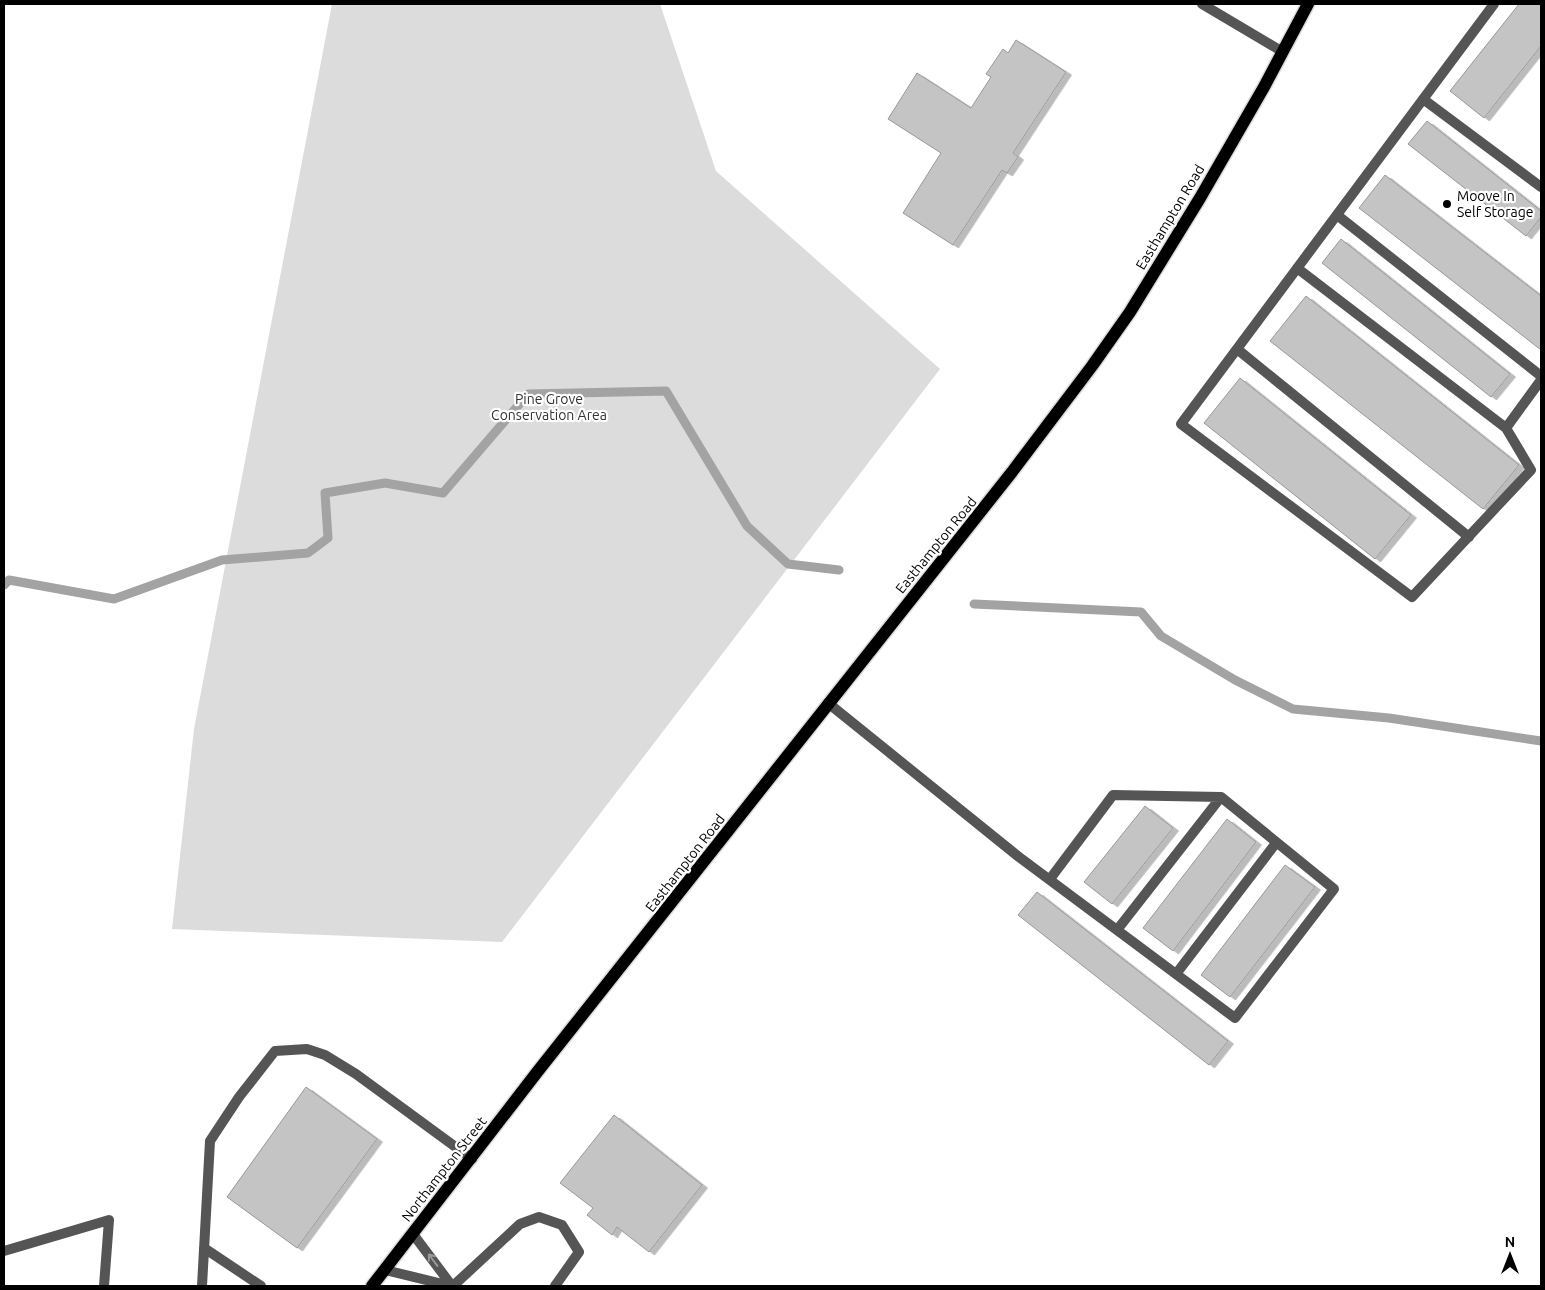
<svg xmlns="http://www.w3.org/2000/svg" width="1545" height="1290" viewBox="0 0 1545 1290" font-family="Ubuntu,sans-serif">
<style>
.green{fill:#dcdcdc}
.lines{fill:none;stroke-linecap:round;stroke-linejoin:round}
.stream{stroke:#a3a3a3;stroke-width:9}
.building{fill:#c4c4c4;stroke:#999;filter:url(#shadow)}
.primary-casing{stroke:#dbdbdb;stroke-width:15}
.lane{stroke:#555;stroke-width:10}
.primary{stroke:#000;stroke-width:12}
.oneway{stroke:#999}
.poi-dot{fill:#000;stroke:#fff;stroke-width:2}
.labels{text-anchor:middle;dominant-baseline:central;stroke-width:4.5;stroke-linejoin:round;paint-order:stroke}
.poi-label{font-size:14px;fill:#000;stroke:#fff;text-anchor:start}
.street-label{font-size:14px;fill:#000;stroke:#fff}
.park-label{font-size:14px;fill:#333;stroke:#fff}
</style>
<defs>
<filter id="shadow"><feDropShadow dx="5.5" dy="3" stdDeviation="0" flood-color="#0004"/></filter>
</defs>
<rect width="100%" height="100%" fill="#fff"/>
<!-- green -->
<path class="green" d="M332,4H660L716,171L940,369L502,942L172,929L194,729Z"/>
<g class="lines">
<!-- stream -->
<path class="stream" d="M4,585L9,580L114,599L222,560L308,553L328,538L325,493L385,483L443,493L528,394L666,391L747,526L788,564L839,570
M974,604L1141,612L1161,636L1235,680L1293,709L1389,718L1541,741"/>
</g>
<!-- building -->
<path class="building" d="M1519,4H1541V46L1484,118L1450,91Z
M1016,40L1066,72L1013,153L1018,157L1007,173L1002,170L953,245L903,213L941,153L888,119L917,73L971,108L991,77L986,74L1003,49L1008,53Z
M1427,121L1541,211V217L1526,236L1408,144Z
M1385,175L1541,296V350L1359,208Z
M1341,239L1510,374L1491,397L1322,263Z
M1306,296L1519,465L1483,509L1270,341Z
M1240,378L1411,515L1375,559L1204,423Z
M1145,806L1173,828L1112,904L1084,882Z
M1227,819L1256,842L1173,951L1143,928Z
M1285,865L1315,887L1230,997L1201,975Z
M1037,892L1228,1041L1209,1065L1018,915Z
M306,1087L377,1139L297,1248L227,1197Z
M614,1115L702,1185L649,1252L617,1227L612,1235L587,1215L593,1208L560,1183Z"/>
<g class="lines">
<!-- primary casing -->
<g class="primary-casing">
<path id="primary" d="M372,1286L538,1071L1012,472L1092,366L1130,312L1200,198L1264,87L1308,4"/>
</g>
<!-- lane -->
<path class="lane" d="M1202,4L1283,52
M1494,4L1181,424L1412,597L1531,470L1506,428L1541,380
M1423,99L1541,187
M1337,215L1541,376
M1297,268L1506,428
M1237,349L1469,537
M828,703L1019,857L1235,1018L1334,889L1221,797L1113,795L1050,879
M1117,930L1221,797
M1176,974L1276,843
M413,1234L452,1286
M204,1248L261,1286
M4,1251L109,1220L104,1286
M385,1270L451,1286
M202,1286L210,1141L239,1097L275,1051L307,1049L325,1055L356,1074L472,1159
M453,1286L520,1224L539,1217L562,1225L579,1252L555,1286"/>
<!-- primary -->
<use href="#primary" class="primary"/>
</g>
<!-- one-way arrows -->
<defs><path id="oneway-shaft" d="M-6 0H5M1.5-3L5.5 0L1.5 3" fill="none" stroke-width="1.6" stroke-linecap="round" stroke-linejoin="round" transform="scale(1.25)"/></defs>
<use class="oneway" href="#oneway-shaft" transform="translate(433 1260) rotate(-127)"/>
<!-- markers -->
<circle class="poi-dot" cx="1447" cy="204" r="5"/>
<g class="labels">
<!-- poi labels -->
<g class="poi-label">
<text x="1457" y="196">Moove In<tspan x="1457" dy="16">Self Storage</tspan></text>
</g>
<!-- street labels -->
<g class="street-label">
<text transform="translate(1170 217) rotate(-59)">Easthampton Road</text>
<text transform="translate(936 545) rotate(-51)">Easthampton Road</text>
<text transform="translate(685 863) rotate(-52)">Easthampton Road</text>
<text transform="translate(444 1169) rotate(-52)">Northampton Street</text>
</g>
<!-- park labels -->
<g class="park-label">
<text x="549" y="399">Pine Grove<tspan x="549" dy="16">Conservation Area</tspan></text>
</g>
</g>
<!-- border -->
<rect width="1545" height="1290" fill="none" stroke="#000000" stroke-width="10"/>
<!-- north arrow -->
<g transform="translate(1510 1255)" stroke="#ffffff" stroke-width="4" paint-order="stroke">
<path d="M0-4L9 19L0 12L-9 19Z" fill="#000000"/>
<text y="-8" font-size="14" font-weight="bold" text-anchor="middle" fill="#000000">N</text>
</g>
</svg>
